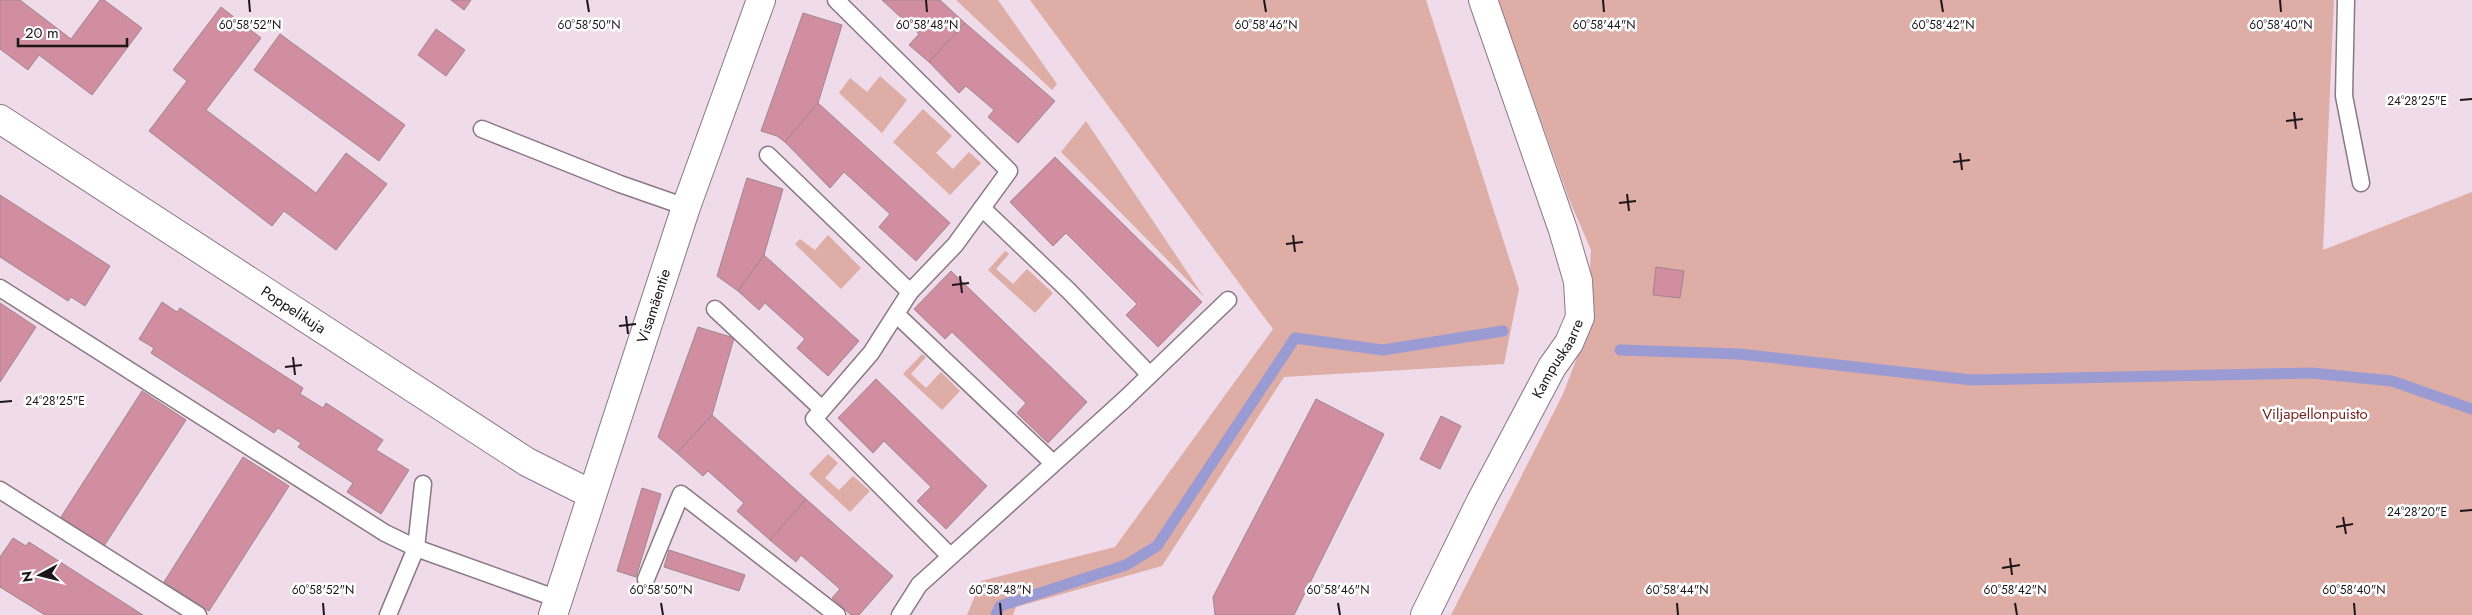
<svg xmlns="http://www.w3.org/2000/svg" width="2472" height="615" font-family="Jost,sans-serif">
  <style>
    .green { fill: #deada6 }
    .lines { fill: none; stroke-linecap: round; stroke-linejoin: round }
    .stream { stroke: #9b9bd4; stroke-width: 11 }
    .building { fill: #d08ea0; stroke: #9f878d }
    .lane-casing { stroke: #8a7885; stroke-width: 19 }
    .street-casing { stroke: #8a7885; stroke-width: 30 }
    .secondary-casing { stroke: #8a7885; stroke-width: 30 }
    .lane { stroke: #fff; stroke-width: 16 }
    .street { stroke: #fff; stroke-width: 28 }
    .secondary { stroke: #fff; stroke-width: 28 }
    .ticks { fill: none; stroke: #1c151a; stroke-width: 2 }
    .labels { text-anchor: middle; stroke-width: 5; stroke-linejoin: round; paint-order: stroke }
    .street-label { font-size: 15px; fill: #1c151a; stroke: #fff }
    .park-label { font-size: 15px; fill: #73231d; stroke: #fff }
    .ticks-label { font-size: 12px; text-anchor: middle; fill: #1c151a; stroke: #fff; stroke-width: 5; stroke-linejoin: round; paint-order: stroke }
  </style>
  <rect width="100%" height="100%" fill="#efdbea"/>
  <g class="green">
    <path d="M956,0H998L1057,84L1052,90Z"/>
    <path d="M1030,0H1426L1519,289L1504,364L1284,377L1162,566L1016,607L1013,615H967L981,581L1115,547L1273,329Z"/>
    <path d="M1498,0H2334L2323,250L2472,192V615H1451L1563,394L1586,334L1591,250L1569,199Z"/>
    <path d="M880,76L907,100L882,133L839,93L850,78L867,92Z"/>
    <path d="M923,109L952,136L936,153L953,169L969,152L981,163L950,195L893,142Z"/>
    <path d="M1086,121L1204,297L1061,152Z"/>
    <path d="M828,235L861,268L841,289L795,244L800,239L815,250Z"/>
    <path d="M1005,251L1009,254L996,269L1013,284L1027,269L1053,293L1035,313L988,270Z"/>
    <path d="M922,354L926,357L911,374L926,388L941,372L960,391L942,410L903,374Z"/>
    <path d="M828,454L838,463L825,478L839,490L853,476L870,491L850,512L809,474Z"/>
  </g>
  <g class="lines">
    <g class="stream">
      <path d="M1620,350L1739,354L1972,380L2312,373L2392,381L2472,409"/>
      <path d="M996,615L1000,606L1126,565L1157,546L1295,338L1383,350L1503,331"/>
    </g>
  </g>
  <g class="building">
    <path d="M0,0H20L71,39L100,0H104L142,28L92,95L39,55L28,70L0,49Z"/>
    <path d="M451,0H471L464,10Z"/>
    <path d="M882,0H940L965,23L929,62L909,45L919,34Z"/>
    <path d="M221,7L261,38L206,110L316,193L346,153L387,184L336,250L284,211L272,226L149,131L187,81L173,70Z"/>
    <path d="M803,13L842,25L818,103L785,142L777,136L761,131Z"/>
    <path d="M965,23L1055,101L1018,143L988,117L994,110L966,86L959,93L929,62Z"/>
    <path d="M436,29L465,50L446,76L418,55Z"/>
    <path d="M280,34L405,125L379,161L254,70Z"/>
    <path d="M818,103L950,223L916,261L879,227L890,214L844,172L830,188L785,142Z"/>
    <path d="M1055,157L1202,302L1158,347L1126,315L1137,304L1066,233L1053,246L1010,202Z"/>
    <path d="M747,178L783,189L764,255L738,291L717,276Z"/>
    <path d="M0,195L110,266L85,306L71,297L68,301L0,257Z"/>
    <path d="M764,255L859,341L828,376L797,348L805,339L765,303L759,310L738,291Z"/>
    <path d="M1656,267L1684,271L1680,298L1653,295Z"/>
    <path d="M951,271L1087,402L1048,443L1017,413L1026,403L952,332L945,339L914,309Z"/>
    <path d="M162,302L177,312L180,308L303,388L300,394L323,408L326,403L383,440L376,450L409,470L381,514L347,492L353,483L298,447L301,443L278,428L274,433L151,353L154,348L139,339Z"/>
    <path d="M0,303L36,327L0,382Z"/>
    <path d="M698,327L734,338L712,415L677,453L658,437Z"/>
    <path d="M876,379L987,486L946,529L917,501L931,487L884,441L873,453L838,418Z"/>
    <path d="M142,391L186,420L104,546L61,517Z"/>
    <path d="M1316,399L1384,434L1294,615H1215L1213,597Z"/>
    <path d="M712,415L806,499L770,540L737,511L744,503L708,471L703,476L677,453Z"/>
    <path d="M1441,416L1461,426L1440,469L1420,459Z"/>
    <path d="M243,457L289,486L209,611L164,582Z"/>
    <path d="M642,488L661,494L636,577L617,571Z"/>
    <path d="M806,499L893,576L859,615H851L832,598L840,589L801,555L796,562L770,540Z"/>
    <path d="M13,538L26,546L29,542L143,615H45L0,587V557Z"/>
    <path d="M669,550L745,575L739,591L664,567Z"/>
  </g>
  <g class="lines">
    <defs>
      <g id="lane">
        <path d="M836,0L1009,171L955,245L910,292L871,353L814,419L950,556"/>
        <path d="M2346,0L2344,96L2361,183"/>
        <path d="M482,129L620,184L686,207"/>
        <path d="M768,155L910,292"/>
        <path d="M982,208L1069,291L1150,375"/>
        <path d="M0,288L385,533L416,548L423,484"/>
        <path d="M715,309L821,408"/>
        <path d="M897,315L1053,463"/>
        <path d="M0,490L198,615"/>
        <path d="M646,579L681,494L837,615"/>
        <path d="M388,615L416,548L558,599"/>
        <path d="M900,615L919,585L1124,400L1228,300"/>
      </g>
      <g id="street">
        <path id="s1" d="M0,119L527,462L591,494"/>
        <path id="s2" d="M1425,615L1481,501L1552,367L1569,343L1580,317L1578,281L1563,230L1483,0"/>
      </g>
      <g id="secondary">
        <path id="s3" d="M553,615L686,207L761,0"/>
      </g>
    </defs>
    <use href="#lane" class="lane-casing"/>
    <use href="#street" class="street-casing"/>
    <use href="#secondary" class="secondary-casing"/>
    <use href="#lane" class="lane"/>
    <use href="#street" class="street"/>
    <use href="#secondary" class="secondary"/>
  </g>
  <path class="ticks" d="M249,0L250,12M587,0L589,12M926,0L927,12M1264,0L1266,12M1603,0L1604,12M1941,0L1943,12M2280,0L2281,12M2460,100L2472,99M2294,112L2296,129M2286,121L2303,119M1960,153L1962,170M1953,162L1970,160M1627,194L1629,211M1619,203L1636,201M1293,235L1295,252M1286,244L1303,242M960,276L962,293M952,285L969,283M626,316L628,334M619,326L636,324M293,357L295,375M285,367L302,365M0,402L12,401M2460,511L2472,510M2343,517L2346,534M2336,527L2353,524M2010,558L2012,575M2002,568L2020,565M323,603L324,615M661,603L663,615M1000,603L1001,615M1338,603L1340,615M1677,603L1678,615M2015,603L2017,615M2354,603L2355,615"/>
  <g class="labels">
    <g class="street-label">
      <text dy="5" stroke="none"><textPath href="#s3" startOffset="325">Visamäentie</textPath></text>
      <text dy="5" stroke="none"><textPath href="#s1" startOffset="350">Poppelikuja</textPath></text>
      <text dy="5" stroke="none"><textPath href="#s2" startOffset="289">Kampuskaarre</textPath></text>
    </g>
    <g class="park-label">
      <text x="2315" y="419">Viljapellonpuisto</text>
    </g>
  </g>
  <g class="ticks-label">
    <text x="250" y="29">60°58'52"N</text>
    <text x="589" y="29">60°58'50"N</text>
    <text x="927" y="29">60°58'48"N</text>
    <text x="1266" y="29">60°58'46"N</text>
    <text x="1604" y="29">60°58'44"N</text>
    <text x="1943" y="29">60°58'42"N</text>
    <text x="2281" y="29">60°58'40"N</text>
    <text x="2417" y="105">24°28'25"E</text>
    <text x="55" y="405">24°28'25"E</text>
    <text x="2417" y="516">24°28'20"E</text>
    <text x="323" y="594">60°58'52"N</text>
    <text x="661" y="594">60°58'50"N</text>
    <text x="1000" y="594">60°58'48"N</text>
    <text x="1338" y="594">60°58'46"N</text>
    <text x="1677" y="594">60°58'44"N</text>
    <text x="2015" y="594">60°58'42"N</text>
    <text x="2354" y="594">60°58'40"N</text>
  </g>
  <g transform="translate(40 575) rotate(263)" stroke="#ffffff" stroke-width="4" paint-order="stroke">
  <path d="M0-4L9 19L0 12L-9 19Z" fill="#1c151a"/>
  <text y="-8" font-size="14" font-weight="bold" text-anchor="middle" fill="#1c151a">N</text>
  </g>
  <path d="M18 38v8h109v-8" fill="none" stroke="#1c151a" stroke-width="2.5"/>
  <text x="25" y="38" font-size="15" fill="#1c151a" stroke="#ffffff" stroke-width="4" paint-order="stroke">20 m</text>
</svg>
